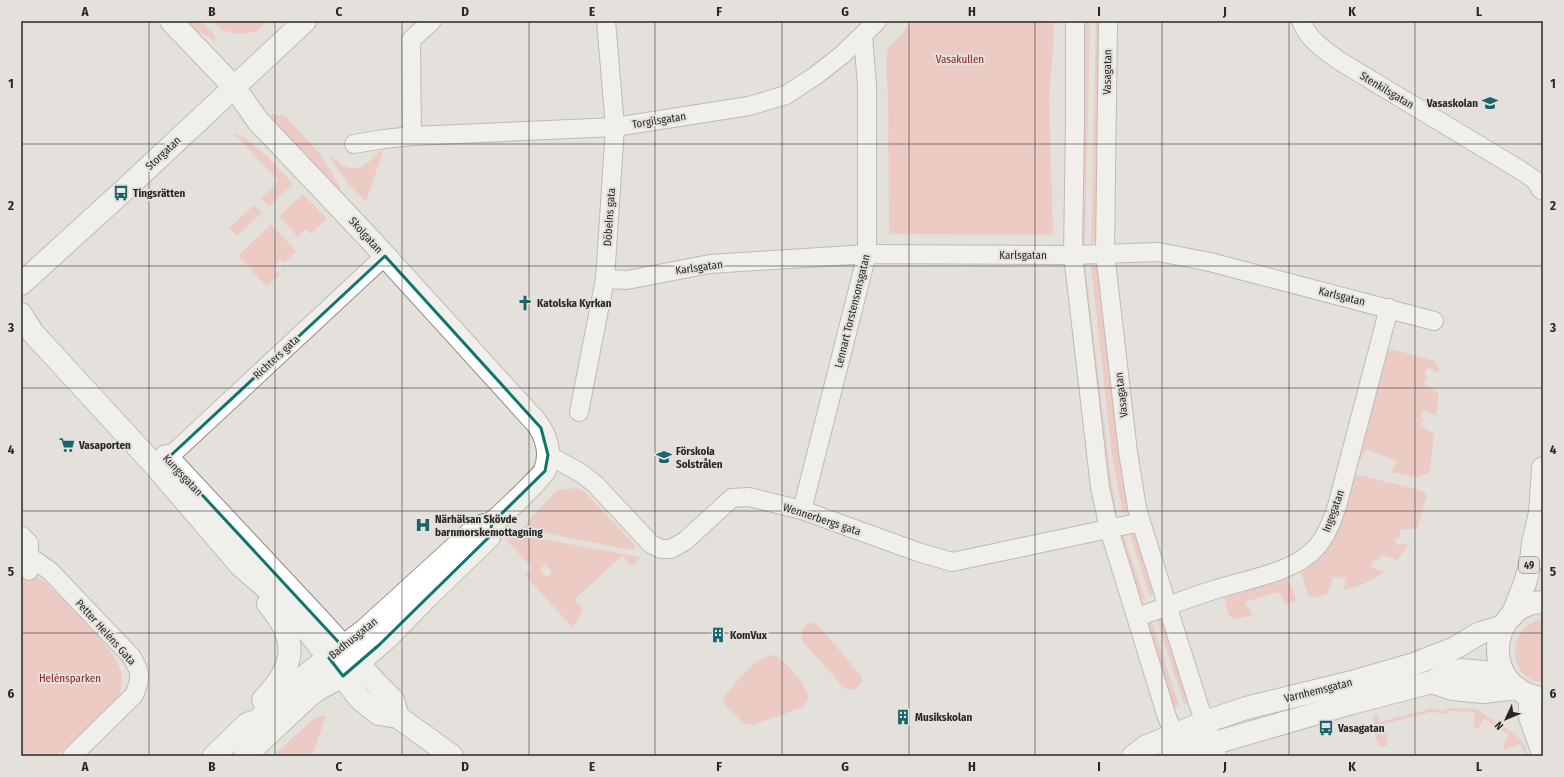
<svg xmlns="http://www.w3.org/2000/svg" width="1564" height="777" font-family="'Fira Sans Condensed',sans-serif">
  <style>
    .green { fill: #f8afa8; fill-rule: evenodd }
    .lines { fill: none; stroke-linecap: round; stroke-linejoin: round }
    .street-casing { stroke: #8f8b87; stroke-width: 20 }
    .secondary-casing { stroke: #8f8b87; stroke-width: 24 }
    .primary-casing { stroke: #8f8b87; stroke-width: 24 }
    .street { stroke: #fff; stroke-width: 18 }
    .secondary { stroke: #fff; stroke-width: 22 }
    .primary { stroke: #fff; stroke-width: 22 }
    .marked { fill: none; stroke: #0f766e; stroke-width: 3; stroke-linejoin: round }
    .grid { fill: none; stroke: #282725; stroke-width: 1; stroke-opacity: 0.55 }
    .labels { text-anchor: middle; stroke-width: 4; stroke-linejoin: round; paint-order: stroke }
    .shield { fill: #e4e1dc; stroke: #605f5c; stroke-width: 1 }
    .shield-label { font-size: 10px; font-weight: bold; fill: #282725 }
    .park-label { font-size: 11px; fill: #852122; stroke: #e4e1dc }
    .street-label { font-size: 11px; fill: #282725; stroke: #e4e1dc }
    .poi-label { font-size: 11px; font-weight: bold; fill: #282725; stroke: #e4e1dc; text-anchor: start }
    .neatline { fill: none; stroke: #282725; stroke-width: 1.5 }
    .grid-label { font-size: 13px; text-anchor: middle; font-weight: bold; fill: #282725 }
  </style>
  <rect width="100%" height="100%" fill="#e4e1dc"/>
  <g class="green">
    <path d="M185,21H201L215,36V41L199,32Z"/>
    <path d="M213,21H268L256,32L239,34L222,30Z"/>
    <path d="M913,21H1054L1053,52L1049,97L1053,235L889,234L888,99L886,62L888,49Z"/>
    <path d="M1082,21H1090L1085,244H1078Z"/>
    <path d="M1096,21H1104L1097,242L1091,243Z"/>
    <path d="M272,114L285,116L320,154L341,188L339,190L279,128L271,115Z"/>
    <path d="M233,133C252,137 279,169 293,184L269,206L261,198L279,181Z"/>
    <path d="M384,148L366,202L349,184L329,156C334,157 337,162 342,165C364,175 369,159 384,148Z"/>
    <path d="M303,194L327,219L311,234L306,229L298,237L279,217Z"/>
    <path d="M254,205L262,213L237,236L229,228Z"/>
    <path d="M271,224L296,251L284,263L281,260L273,267L279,274L286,267L287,268L267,287L238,256Z"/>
    <path d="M1085,264L1111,480L1117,514L1116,516L1110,514L1078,266Z"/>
    <path d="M1091,264L1096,265L1099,268L1128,510L1127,512L1123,514L1112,455Z"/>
    <path d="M1391,349L1435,361L1439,369L1437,373L1428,367L1424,374L1428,377L1424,383L1439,393L1436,415L1424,410L1421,416L1424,419L1420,425L1434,434L1430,471L1428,473L1418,478L1391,472L1397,462L1367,449C1363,453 1362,459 1358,462L1357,460L1387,352Z"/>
    <path d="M1354,474L1417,489L1425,493L1427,496L1417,529L1400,530V537L1395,538L1396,545L1409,544L1397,560L1381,555L1378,561L1374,560L1371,567L1383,572L1381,574L1363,584L1344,590L1346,578L1340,577L1339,579L1333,577L1327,594C1321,596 1313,600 1308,595L1301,573L1322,556L1336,533Z"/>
    <path d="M577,488L584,491L635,545L636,548L632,550L524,529L522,528L557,490Z"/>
    <path d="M1134,530L1138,533L1155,590L1150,597L1129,531Z"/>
    <path d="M1123,533L1145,599H1140L1118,535Z"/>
    <path d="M513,534L636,556L640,558L632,566L622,556L574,600L583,609L573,628L525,575L532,568L506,540ZM545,564L552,572L547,577L540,569Z"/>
    <path d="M21,574L34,576L44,581C62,600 116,648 121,671C123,677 122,688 119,695C115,707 68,745 56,756H21Z"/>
    <path d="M1287,579L1293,591L1296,600L1292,603L1286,605L1279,592L1245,602L1253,615L1237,619L1229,616L1224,598Z"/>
    <path d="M1156,617L1163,620L1191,702L1184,704Z"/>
    <path d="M1151,619L1179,706L1172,708L1147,625Z"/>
    <path d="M1543,619V683C1506,679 1506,626 1543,619Z"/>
    <path d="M811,622L818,625L862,677V682L854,690H848L843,687L803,642C799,632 802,627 811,622Z"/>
    <path d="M775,655C785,661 808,685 808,697C808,702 805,705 801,708L752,725L745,724L726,706L723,700L725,695C739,681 754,656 775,655Z"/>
    <path d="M1435,708L1442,711L1450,708L1476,709L1511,731L1524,744L1528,756H1525L1521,744L1504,750V744L1509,735L1484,719L1477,730C1472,726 1475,718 1475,712L1448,711V714L1431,712L1384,724L1388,745L1380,747C1375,737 1371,726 1375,715L1377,714L1379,722Z"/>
    <path d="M320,716H326L312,756H273L313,719Z"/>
  </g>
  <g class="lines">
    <defs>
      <g id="street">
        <path d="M1075,21V120L1073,255L1100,487L1109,529L1166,714L1178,747"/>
        <path d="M1108,21L1105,253L1128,452L1137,508L1141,522L1198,703L1217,756"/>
        <path d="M1301,21C1308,39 1323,49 1338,60L1525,173L1536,181L1541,190"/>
        <path d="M412,136L411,40L432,21"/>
        <path d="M354,144L384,139L412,136L615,127L749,106L786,95L815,76L842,55L877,21"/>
        <path d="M605,279L627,280L710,264L867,254L1073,255L1158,252L1210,262L1434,321"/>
        <path d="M579,412L605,279L615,127L606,21"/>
        <path d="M548,455L581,473L595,484L651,544L661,549H671L685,541L732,498L749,497L802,510L918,552L952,562L1141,522"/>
        <path d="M168,458L385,256"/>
        <path d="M802,510L867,254V86L863,35"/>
        <path d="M21,535L29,543V571"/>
        <path d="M21,560L36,561L50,571L131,656C141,672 142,677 134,695L72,756"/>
        <path d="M1137,617C1164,608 1190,597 1217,589C1245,580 1287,573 1308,555C1324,543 1331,524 1337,506L1389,308"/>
      </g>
      <g id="secondary">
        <path d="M171,21L234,87L258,121L366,235L535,421C546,434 552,453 545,470C543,476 500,517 493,522C489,525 483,525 478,527L365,630L306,675L258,720L247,724L214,756"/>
        <path d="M21,284L121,193L305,21"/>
        <path d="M21,314L33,333L157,468L241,566L271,592L311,635L360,699L379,714L398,717L452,756"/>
        <path d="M166,456L323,624L376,683L393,700L398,717"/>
        <path d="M1432,682L1453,689L1483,692L1517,688"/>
        <path d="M1530,695V717L1543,753"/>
        <path d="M263,700C295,666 300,641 268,604"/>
        <path d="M245,756L309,696L318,689L343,676L387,638L426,598L489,537L490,533"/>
        <path d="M1133,756L1145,747L1205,722L1246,708L1352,682L1414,664L1455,648L1480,633L1504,626"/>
        <path d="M1170,756L1352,703L1432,682L1449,672L1461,670L1484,672L1505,676"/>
      </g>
      <g id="primary">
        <path d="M1543,602C1486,603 1480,692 1543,698"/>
        <path d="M1512,616L1525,583L1531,561L1533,543L1540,513L1543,468"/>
      </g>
    </defs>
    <use href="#street" class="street-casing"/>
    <use href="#secondary" class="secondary-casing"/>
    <use href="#primary" class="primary-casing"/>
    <use href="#street" class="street"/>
    <use href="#secondary" class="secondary"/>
    <use href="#primary" class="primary"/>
  </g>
  <path d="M0 0H1564V777H0ZM385,256L541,428L548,455L545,471L492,523L489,537L379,645L343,676L329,658L343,647L168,458Z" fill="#e4e1dc" fill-opacity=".55" fill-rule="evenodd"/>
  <path class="marked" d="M385,256L541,428L548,455L545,471L492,523L489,537L379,645L343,676L329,658L343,647L168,458Z"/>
  <path class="grid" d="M149,21V756M275,21V756M402,21V756M529,21V756M655,21V756M782,21V756M909,21V756M1035,21V756M1162,21V756M1289,21V756M1415,21V756M21,144H1543M21,266H1543M21,388H1543M21,511H1543M21,633H1543"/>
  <defs>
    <symbol id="school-bare" viewBox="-9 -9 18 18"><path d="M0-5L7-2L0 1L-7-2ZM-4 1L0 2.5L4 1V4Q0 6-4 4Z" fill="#18666c" stroke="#e4e1dc" stroke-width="2.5" paint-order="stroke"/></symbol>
    <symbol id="bus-bare" viewBox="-9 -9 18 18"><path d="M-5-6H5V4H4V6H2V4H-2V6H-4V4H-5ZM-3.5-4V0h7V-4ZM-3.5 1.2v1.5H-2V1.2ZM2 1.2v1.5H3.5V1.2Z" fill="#18666c" stroke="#e4e1dc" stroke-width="2.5" paint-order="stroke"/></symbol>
    <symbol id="church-bare" viewBox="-9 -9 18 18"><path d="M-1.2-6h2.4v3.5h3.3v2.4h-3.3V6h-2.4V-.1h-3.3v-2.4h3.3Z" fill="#18666c" stroke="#e4e1dc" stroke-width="2.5" paint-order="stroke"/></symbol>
    <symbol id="supermarket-bare" viewBox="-9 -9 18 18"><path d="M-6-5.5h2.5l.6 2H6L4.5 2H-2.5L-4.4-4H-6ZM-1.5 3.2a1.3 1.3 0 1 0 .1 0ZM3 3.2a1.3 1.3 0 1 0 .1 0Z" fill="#18666c" stroke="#e4e1dc" stroke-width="2.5" paint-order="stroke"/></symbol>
    <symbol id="hospital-bare" viewBox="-9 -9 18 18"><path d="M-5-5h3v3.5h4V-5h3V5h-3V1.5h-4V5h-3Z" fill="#18666c" stroke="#e4e1dc" stroke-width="2.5" paint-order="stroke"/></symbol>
    <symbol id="building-bare" viewBox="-9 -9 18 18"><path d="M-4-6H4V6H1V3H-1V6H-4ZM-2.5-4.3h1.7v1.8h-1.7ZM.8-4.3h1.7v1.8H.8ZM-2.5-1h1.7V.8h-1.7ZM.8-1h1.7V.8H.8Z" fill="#18666c" stroke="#e4e1dc" stroke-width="2.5" paint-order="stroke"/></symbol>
  </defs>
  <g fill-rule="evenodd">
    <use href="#school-bare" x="1479" y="92" width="22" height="22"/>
    <use href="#bus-bare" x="110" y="182" width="22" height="22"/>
    <use href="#church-bare" x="514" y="292" width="22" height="22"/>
    <use href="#supermarket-bare" x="56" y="434" width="22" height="22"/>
    <use href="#school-bare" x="653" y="446" width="22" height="22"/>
    <use href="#hospital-bare" x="412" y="514" width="22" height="22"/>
    <use href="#building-bare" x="707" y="624" width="22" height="22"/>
    <use href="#building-bare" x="892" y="706" width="22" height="22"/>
    <use href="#bus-bare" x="1315" y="717" width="22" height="22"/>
  </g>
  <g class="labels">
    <rect class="shield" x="1519" y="557" width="20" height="16" rx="3"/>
    <g class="shield-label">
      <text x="1529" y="569">49</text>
    </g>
    <g class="park-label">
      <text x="960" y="63">Vasakullen</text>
      <text x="70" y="682">Helénsparken</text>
    </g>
    <g class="street-label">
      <text transform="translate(1107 72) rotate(-89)" y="4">Vasagatan</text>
      <text transform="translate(1387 90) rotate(31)" y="4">Stenkilsgatan</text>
      <text transform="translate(659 120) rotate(-9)" y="4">Torgilsgatan</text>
      <text transform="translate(163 153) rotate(-43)" y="4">Storgatan</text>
      <text transform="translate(609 217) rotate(-86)" y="4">Döbelns gata</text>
      <text transform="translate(366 235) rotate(48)" y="4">Skolgatan</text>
      <text x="1023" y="259">Karlsgatan</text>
      <text transform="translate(699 267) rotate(-8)" y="4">Karlsgatan</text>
      <text transform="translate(1342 296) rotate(14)" y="4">Karlsgatan</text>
      <text transform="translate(852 311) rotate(-76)" y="4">Lennart Torstensonsgatan</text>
      <text transform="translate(276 357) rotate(-43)" y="4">Richters gata</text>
      <text transform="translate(1121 395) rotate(-97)" y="4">Vasagatan</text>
      <text transform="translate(183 475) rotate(47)" y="4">Kungsgatan</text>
      <text transform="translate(1333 511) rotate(-70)" y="4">Ingegatan</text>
      <text transform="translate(822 519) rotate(18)" y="4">Wennerbergs gata</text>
      <text transform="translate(106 632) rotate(48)" y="4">Petter Heléns Gata</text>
      <text transform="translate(353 638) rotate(-39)" y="4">Badhusgatan</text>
      <text transform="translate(1318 690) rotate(-14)" y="4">Varnhemsgatan</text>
    </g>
    <g class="poi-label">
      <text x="1478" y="107" text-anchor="end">Vasaskolan</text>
      <text x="133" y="197">Tingsrätten</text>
      <text x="537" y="307">Katolska Kyrkan</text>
      <text x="79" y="449">Vasaporten</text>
      <text x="676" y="455">Förskola<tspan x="676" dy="13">Solstrålen</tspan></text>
      <text x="435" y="523">Närhälsan Skövde<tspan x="435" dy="13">barnmorskemottagning</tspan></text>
      <text x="730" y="639">KomVux</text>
      <text x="915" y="721">Musikskolan</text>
      <text x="1338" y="732">Vasagatan</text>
    </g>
  </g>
  <rect width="1564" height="777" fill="none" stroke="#e4e1dc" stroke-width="44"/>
  <g transform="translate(1506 719) rotate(226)" stroke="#e4e1dc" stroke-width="3" paint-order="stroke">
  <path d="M0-3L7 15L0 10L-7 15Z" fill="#282725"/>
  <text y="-6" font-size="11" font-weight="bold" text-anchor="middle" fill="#282725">N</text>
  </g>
  <rect x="22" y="22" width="1520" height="733" class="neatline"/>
  <g class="grid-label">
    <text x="85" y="16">A</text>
    <text x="212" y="16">B</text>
    <text x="339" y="16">C</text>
    <text x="465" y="16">D</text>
    <text x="592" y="16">E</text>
    <text x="719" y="16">F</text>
    <text x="845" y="16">G</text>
    <text x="972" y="16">H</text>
    <text x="1099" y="16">I</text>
    <text x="1225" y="16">J</text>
    <text x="1352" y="16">K</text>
    <text x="1479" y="16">L</text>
    <text x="11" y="88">1</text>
    <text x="1553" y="88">1</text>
    <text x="11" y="210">2</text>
    <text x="1553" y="210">2</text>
    <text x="11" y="332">3</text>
    <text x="1553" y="332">3</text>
    <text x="11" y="454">4</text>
    <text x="1553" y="454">4</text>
    <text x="11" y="576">5</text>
    <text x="1553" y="576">5</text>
    <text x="11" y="698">6</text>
    <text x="1553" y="698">6</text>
    <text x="85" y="771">A</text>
    <text x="212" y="771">B</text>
    <text x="339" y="771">C</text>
    <text x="465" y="771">D</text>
    <text x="592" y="771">E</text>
    <text x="719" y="771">F</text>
    <text x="845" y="771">G</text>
    <text x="972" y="771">H</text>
    <text x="1099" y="771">I</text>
    <text x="1225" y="771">J</text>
    <text x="1352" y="771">K</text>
    <text x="1479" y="771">L</text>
  </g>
</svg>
